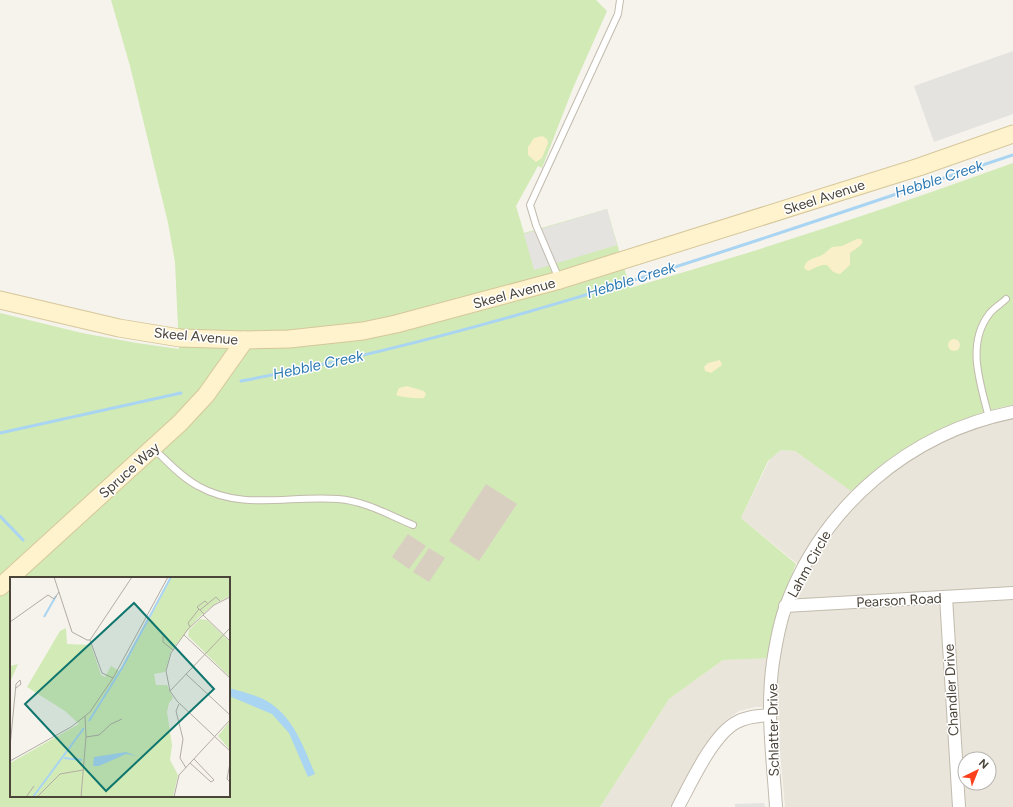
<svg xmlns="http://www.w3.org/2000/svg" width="1013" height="807" font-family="Figtree,sans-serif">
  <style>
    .residential { fill: #eae5da; fill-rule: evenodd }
    .green { fill: #d2eab5; fill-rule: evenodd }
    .sand { fill: #f9efc9 }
    .parking { fill: #e5e3e0 }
    .water { fill: #a9d4f2 }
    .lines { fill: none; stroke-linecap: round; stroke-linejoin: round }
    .stream { stroke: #a9d4f2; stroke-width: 3 }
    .building { fill: #d8cfc1 }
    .lane-casing { stroke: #c2bbae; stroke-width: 8 }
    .street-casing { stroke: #c2bbae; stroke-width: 14 }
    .secondary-casing { stroke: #d6c79b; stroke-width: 19 }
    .lane { stroke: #fff; stroke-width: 6 }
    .street { stroke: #fff; stroke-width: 12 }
    .secondary { stroke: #fff3cd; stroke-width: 17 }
    .labels { text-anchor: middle; stroke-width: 3; stroke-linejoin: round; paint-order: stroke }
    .street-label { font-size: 14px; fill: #4b4439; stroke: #fff }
    .water-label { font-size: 15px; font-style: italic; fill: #2e7ab2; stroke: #fff }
    .inset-river { fill: none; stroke: #a9d4f2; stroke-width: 2 }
    .inset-road { fill: none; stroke: #b2ada4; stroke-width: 1 }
    .view { fill: #0f766e; fill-opacity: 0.15; stroke: #0f766e; stroke-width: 2 }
    .inset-edge { fill: none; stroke: #4b4439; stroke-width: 2 }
  </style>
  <rect width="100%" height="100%" fill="#f6f3ec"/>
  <path class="residential" d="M1013,417V807H785L776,707H755L739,711L726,720L709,739L670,807H600L669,699L723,660L779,657L786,627L806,571L741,518L769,461L773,456L781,450L795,451L857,495L924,449L976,426ZM965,759H989V783H965Z"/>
  <path class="green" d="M111,0H596L607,11L573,88L542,168L538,166L516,206L524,233L607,209L630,288C759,251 887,209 1013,163V405C949,418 898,447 851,491L795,451L781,450L768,461L741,518L796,564L780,605L767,658L723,660L669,699L600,807H0V313L82,333L137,343L179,349L175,262L168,223L130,66ZM11,578H229V796H11Z"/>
  <g class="sand">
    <path d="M542,136L547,139L548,143L542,158L536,162L528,155V147L534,138Z"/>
    <path d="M857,239H861L863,242L860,246L850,253V265L840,274C823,272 837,257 808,271L804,268C806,257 818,259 825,253C827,251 829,249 832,247L842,246Z"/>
    <circle cx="954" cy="345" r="6"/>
    <path d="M720,360L722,365L711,373L705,371L704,367L708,363Z"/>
    <path d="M407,386L424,391L426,394L424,398C421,399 399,397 396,395L399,388Z"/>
  </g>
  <g class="parking">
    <path d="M1013,51V114L934,142L914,86Z"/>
    <path d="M607,209L617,245L534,270L524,234Z"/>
    <path d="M764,803L765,807H735V804Z"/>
  </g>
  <path class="water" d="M229,688C240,691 251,694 261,698C292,712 303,746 315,774L308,777L289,733L272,714L229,696Z"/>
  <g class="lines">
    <g class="stream">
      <path d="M241,381C505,332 759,239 1013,155"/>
      <path d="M0,433L181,393"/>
      <path d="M0,516L23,540"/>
    </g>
  </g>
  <g class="building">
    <path d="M486,484L517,504L479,561L449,541Z"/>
    <path d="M408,534L426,546L409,569L392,557Z"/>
    <path d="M429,548L445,558L429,582L413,572Z"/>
  </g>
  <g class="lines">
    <defs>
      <g id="lane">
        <path d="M559,279L536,225L530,205L618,14L620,0"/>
        <path d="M989,418C981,385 965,344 990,313C994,308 1001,304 1006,299"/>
        <path d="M154,449C168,462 181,477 198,486C242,511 290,495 338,499C365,501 389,515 413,525"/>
      </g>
      <g id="street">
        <path d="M946,597L959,807"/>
        <path d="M785,606L1013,593"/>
        <path d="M678,807C691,783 713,734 737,722C748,716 759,716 770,715"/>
        <path d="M776,807C773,759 766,710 773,662C776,644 779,623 786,606C823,506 909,433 1013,412"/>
      </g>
      <g id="secondary">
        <path d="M0,300L119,328L180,338L245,340L289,339L363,331L396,324L560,280L919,167L1013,134"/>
        <path d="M0,587L180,423L206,395L245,340"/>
      </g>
    </defs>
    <use href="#lane" class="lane-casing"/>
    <use href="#street" class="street-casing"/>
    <use href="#secondary" class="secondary-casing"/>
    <use href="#lane" class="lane"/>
    <use href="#street" class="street"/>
    <use href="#secondary" class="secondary"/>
  </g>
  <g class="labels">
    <g class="street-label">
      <text transform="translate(824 197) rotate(-18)" y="5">Skeel Avenue</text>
      <text transform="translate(514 293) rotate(-15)" y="5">Skeel Avenue</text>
      <text transform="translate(196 336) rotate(5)" y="5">Skeel Avenue</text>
      <text transform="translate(129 470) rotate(-42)" y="5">Spruce Way</text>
      <text transform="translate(809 564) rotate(-61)" y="5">Lahm Circle</text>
      <text transform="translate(899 600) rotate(-3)" y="5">Pearson Road</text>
      <text transform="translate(951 690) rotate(-93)" y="5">Chandler Drive</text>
      <text transform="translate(773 730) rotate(-91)" y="5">Schlatter Drive</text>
    </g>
    <g class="water-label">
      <text transform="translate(939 179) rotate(-18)" y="5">Hebble Creek</text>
      <text transform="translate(631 280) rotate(-17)" y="5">Hebble Creek</text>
      <text transform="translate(318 365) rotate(-12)" y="5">Hebble Creek</text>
    </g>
  </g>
  <g transform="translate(10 577)">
    <rect width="220" height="220" fill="#f6f3ec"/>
    <path d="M162,0H220V19L206,26L188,41L161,74L155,95L144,97L146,108H157L163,121L159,126L157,135L162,168L160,183L168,198L163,220H0V186L69,147L55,134L17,110L50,54L56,51L57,67L81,68L91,98L95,100L101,89L111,95ZM190,42L197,43L220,65V100L178,59L179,53ZM8,87L0,105V130V89ZM220,144V173L208,159Z" fill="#d2eab5"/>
    <path d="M116,175L126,179L116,177L89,189H83L84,180Z" fill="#a9d4f2"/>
    <path class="inset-river" d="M34,40L46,19M79,144L112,91L161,0M54,181L72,183M23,220L74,151"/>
    <path class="inset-road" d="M44,0L62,55L77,63H80L122,0M220,20L204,28L178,52L161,76L156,94L160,114L167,124L220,174M190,33L187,30L195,24L198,27M194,37L190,33L206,20L210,24M193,38L220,64M0,45L38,18L44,22L49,15M180,50L178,46L189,32M174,58L220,101M153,59V65L163,73M80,63L92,96L103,101M176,97L220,138M160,114L220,51M169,127L166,134L173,162L170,181L176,191M76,160L89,158L101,147L112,142M0,170L6,107L10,103L11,107L6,111M0,184L61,150L80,135L103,101L158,0M180,186L201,205L204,203L184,182M220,186L217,202L220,205M16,220L24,209M27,220L50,197L73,193M71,220L76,160L75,139M164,220L169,198L220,143"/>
    <path class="view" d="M124,26L204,112L96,214L15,127Z"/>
    <rect width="220" height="220" class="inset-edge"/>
  </g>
  <g transform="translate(977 771) rotate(43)"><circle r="19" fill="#ffffff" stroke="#b7b4b0"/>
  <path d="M0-3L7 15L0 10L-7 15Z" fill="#fc3f1d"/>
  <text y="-6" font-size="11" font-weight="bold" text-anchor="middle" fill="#4b4439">N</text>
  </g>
</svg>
